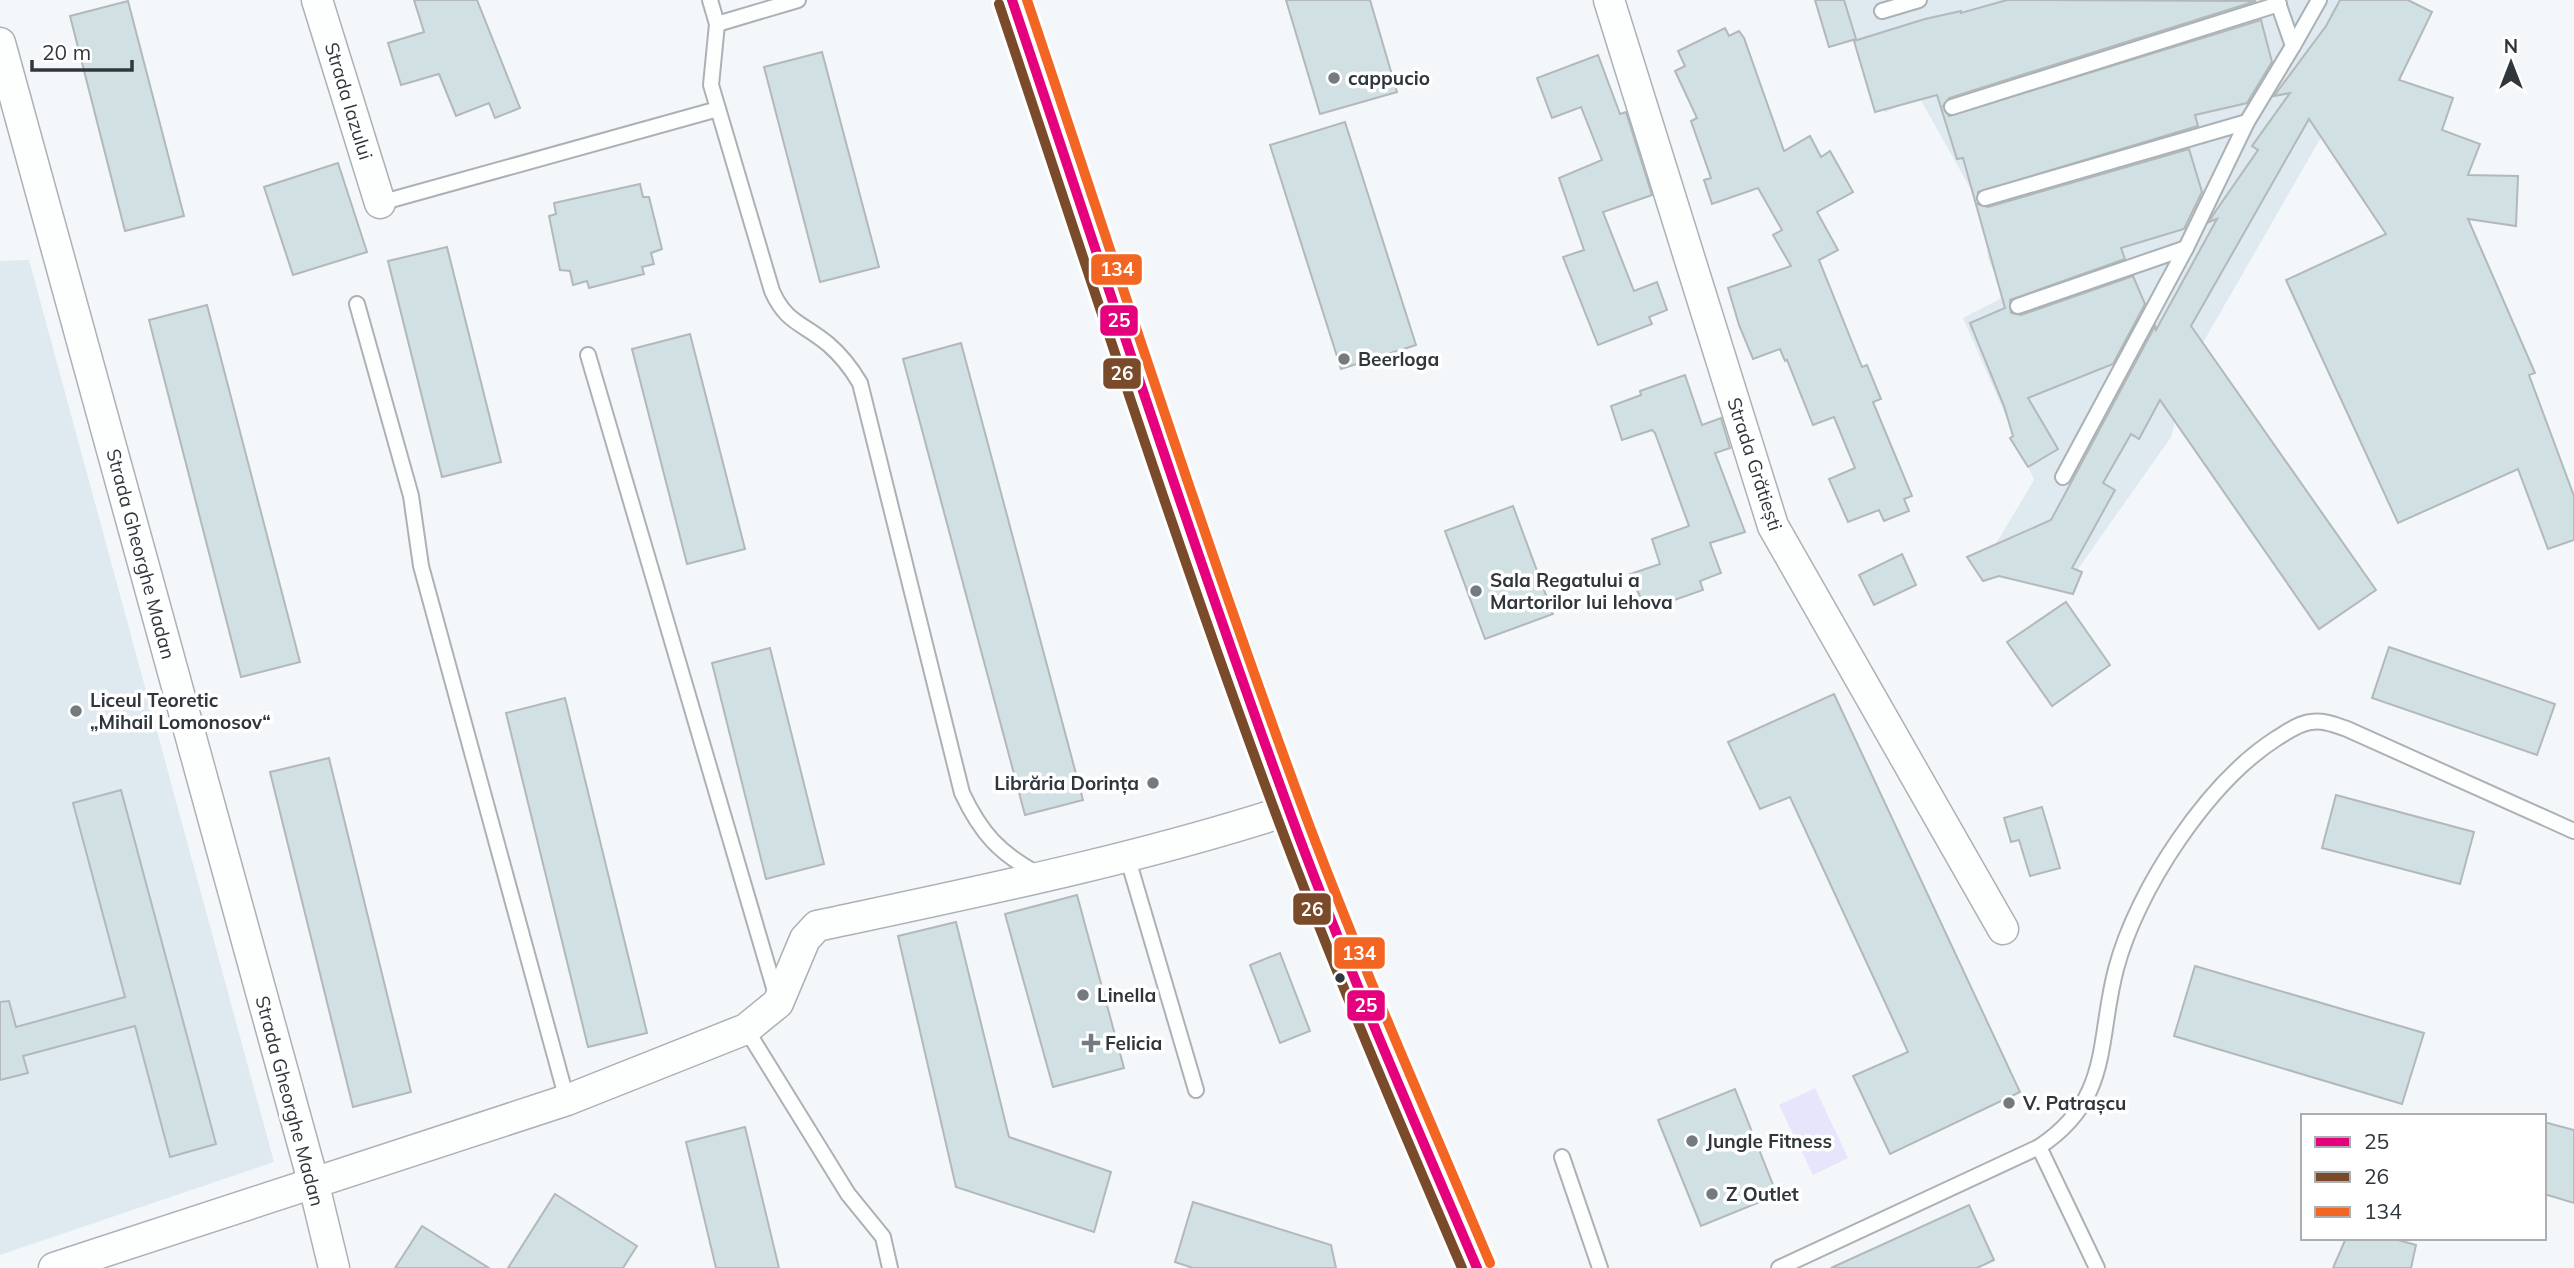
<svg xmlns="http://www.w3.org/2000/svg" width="2574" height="1268" font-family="Mulish,sans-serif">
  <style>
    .built { fill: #dfe9f0 }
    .green { fill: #e7e5fb }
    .building { fill: #d0e0e3; stroke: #b2b8bb; stroke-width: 2 }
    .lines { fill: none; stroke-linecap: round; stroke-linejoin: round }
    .service-casing { stroke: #acb1b5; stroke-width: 18 }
    .minor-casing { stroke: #acb1b5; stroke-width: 33 }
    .tertiary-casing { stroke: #acb1b5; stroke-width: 40 }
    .service { stroke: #fdfefe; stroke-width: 14 }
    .minor { stroke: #fdfefe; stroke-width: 30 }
    .tertiary { stroke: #fdfefe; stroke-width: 37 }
    .bus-1-casing { stroke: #fff; stroke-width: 16 }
    .bus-2-casing { stroke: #fff; stroke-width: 16 }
    .bus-3-casing { stroke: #fff; stroke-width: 16 }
    .bus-1 { stroke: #e5007d; stroke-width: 10 }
    .bus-2 { stroke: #7a4b2a; stroke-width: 10 }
    .bus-3 { stroke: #f26522; stroke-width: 10 }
    .poi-dot { fill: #747a7e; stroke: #fff; stroke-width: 2.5 }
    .bus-dot { fill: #30373c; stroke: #fff; stroke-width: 2.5 }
    .labels { text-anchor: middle; stroke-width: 7; stroke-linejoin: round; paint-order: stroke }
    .poi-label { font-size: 19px; font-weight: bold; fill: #30373c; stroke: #fff; text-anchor: start }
    .street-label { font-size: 19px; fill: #30373c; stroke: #fff }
    .line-badge { stroke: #fff; stroke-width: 2.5 }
    .badge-label { font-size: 19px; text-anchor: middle; font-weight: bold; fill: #fff }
  </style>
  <rect width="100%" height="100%" fill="#f3f7fa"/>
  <g class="built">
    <path d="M1845,0H2400L2189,367L2171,437L2076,572L2006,560L1997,542L2034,480L1963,318L2004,297L1988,258L1984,213L1918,95L1885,113L1854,38Z"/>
    <path d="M29,260L274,1162L0,1255V261Z"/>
  </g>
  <path class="green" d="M1815,1088L1848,1158L1813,1175L1779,1105Z"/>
  <g class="building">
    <path d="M414,0H477L520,108L495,118L489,103L456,116L439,74L401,85L388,43L424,32Z"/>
    <path d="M1286,0H1370L1397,92L1320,114Z"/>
    <path d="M1815,0H1844L1856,39L1829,47Z"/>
    <path d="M2007,0L2256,1L1949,98L1943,106L1949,116L2261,20L2272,62L2247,103L2195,115L2198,126L1978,192V204L1988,207L2189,149L2202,192L2184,229L2121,248L2125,259L2010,300L2011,313L2021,315L2133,276L2145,304L2113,364L2028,398L2058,449L2028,467L2010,438L2013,436L2004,406L1970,323L2005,308L1963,158L1957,159L1937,95L1875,112L1854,41L1925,19L1961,11V13Z"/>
    <path d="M2340,0H2408L2432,12L2399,80L2453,98L2442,130L2480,144L2468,175L2518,176L2516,226L2468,219L2535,373L2529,375L2574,496V540L2548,549L2518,469L2398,523L2286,280L2386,234L2309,119L2191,326L2376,590L2319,629L2160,400L2139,439L2131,434L2103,483L2115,490L2072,568L2082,572L2073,594L1999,576L1983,581L1967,557L2051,520L2155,326L2156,330L2217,219L2209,222L2213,215L2258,150L2252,146L2290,93L2274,96L2326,26Z"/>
    <path d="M128,1L184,216L125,231L70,16Z"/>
    <path d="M1725,28L1729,36L1739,31L1744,38L1784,151L1810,136L1821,157L1830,151L1853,192L1817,212L1838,250L1819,260L1862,367L1867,365L1881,399L1873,402L1912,496L1904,499L1909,511L1884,521L1879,510L1848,522L1829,479L1855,468L1834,417L1813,425L1787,360L1785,361L1780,349L1753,359L1739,325L1728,288L1791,266L1773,235L1782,230L1758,188L1712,204L1704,180L1711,178L1691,121L1697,118L1675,71L1685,66L1678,51Z"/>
    <path d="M822,52L879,267L820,282L764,67Z"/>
    <path d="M1598,55L1620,114L1626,112L1652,195L1603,212L1634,291L1657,282L1667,310L1649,317L1652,324L1598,345L1563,257L1584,250L1559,178L1602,160L1581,107L1552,118L1537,78Z"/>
    <path d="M1345,122L1416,345L1341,369L1270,145Z"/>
    <path d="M338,163L367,252L293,275L264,187Z"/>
    <path d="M640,184L643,197H649L662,249L651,253L654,264L642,267L644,274L589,288L587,281L573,285L570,271L560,270L549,216L556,214L554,203Z"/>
    <path d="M447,247L501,462L442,477L388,261Z"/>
    <path d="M207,305L300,662L241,677L149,320Z"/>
    <path d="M690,334L745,549L687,564L632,349Z"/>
    <path d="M961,343L1083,800L1025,815L903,359Z"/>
    <path d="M1685,375L1702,425L1721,418L1730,448L1715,453L1745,532L1710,543L1721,573L1700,581L1703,590L1646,610L1630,574L1660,564L1652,539L1689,526L1655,433L1652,430L1622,440L1611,406L1641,395L1640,391Z"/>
    <path d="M1513,506L1553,614L1485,639L1445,531Z"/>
    <path d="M1902,554L1916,585L1874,605L1859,575Z"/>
    <path d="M2066,602L2110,665L2052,706L2007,642Z"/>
    <path d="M2389,647L2555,704L2537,755L2372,698Z"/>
    <path d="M770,648L824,864L766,879L712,663Z"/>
    <path d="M1834,694L2020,1092L1890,1154L1853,1076L1908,1052L1790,797L1760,809L1728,742Z"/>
    <path d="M565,698L647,1033L588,1047L506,713Z"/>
    <path d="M329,758L411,1092L353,1107L270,772Z"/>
    <path d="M121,790L216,1144L170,1157L135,1026L23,1056L28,1073L0,1080V1002L9,1001L16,1027L125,997L73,803Z"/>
    <path d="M2336,795L2474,832L2460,884L2322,848Z"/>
    <path d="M2042,807L2060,868L2030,876L2019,840L2011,842L2004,818Z"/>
    <path d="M1077,895L1124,1068L1053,1087L1005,914Z"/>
    <path d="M956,922L1009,1137L1111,1172L1094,1232L956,1187L898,936Z"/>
    <path d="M1280,953L1310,1031L1280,1043L1250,965Z"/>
    <path d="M2195,966L2424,1033L2402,1104L2174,1036Z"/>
    <path d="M1735,1089L1777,1195L1701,1226L1658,1120Z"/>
    <path d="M2544,1122L2574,1130V1203L2544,1194Z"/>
    <path d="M745,1127L779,1268H716L686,1142Z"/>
    <path d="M555,1194L637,1246L623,1268H508Z"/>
    <path d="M1193,1202L1331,1245L1336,1268H1193L1175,1262Z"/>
    <path d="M1969,1205L1994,1260L1977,1268H1831Z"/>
    <path d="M422,1226L489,1268H395Z"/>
    <path d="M2346,1238H2391L2416,1245L2411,1268H2333Z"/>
  </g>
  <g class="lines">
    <defs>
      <g id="service">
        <path d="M710,0L717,24L711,85L772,291C786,323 803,323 828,344C841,355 851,368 860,383L962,793C981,833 999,853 1038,874"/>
        <path d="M1882,11L1919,0"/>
        <path d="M717,24L798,0"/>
        <path d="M2293,46L2319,0"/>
        <path d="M1952,107L2279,4"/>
        <path d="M1985,198L2247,122"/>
        <path d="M380,203L718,109"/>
        <path d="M357,304L411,496L421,566L567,1100"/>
        <path d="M2018,306L2186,248"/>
        <path d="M588,355L777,998"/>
        <path d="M2063,477L2186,248L2247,122L2293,46L2277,0"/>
        <path d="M1127,856L1196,1090"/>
        <path d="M746,1029L848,1194L883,1237L890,1268"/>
        <path d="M2039,1147L2097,1268"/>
        <path d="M1562,1157L1600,1268"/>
        <path d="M1779,1268L2039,1147C2112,1099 2097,1041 2116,969C2137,889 2208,782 2277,738C2287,732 2299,723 2311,722C2324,720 2335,725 2347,729L2574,831"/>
      </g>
      <g id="minor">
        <path d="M317,0L380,203"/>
        <path d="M1609,0L1773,526L2003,929"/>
        <path d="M0,43L313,1181L334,1268"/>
        <path d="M54,1268L567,1100L746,1029L778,1003L805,939L817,926C976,892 1135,860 1289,810"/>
      </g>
      <path id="tertiary" d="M1012,0L1167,461L1289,810L1352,974L1477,1268"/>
    </defs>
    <use href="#service" class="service-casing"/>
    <use href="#minor" class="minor-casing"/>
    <use href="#tertiary" class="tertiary-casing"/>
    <use href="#service" class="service"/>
    <use href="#minor" class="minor"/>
    <use href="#tertiary" class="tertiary"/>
    <defs>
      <path id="bus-1" d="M1012,0C1103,270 1191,542 1289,810C1346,965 1412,1116 1477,1268"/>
      <path id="bus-2" d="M999,4C1090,276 1177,549 1277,817C1334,970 1398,1119 1462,1268"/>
      <path id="bus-3" d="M1027,0C1117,269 1204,540 1302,806C1359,960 1426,1111 1490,1263"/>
    </defs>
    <use href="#bus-1" class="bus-1-casing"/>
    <use href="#bus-2" class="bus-2-casing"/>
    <use href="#bus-3" class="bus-3-casing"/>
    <use href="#bus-1" class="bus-1"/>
    <use href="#bus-2" class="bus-2"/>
    <use href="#bus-3" class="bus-3"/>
  </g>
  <g class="poi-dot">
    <circle cx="1334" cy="78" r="7"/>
    <circle cx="1344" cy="359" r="7"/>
    <circle cx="1476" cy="591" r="7"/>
    <circle cx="76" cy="711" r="7"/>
    <circle cx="1153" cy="783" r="7"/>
    <circle cx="1083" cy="995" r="7"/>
    <path d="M1087.5 1032.5h7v7h7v7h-7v7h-7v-7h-7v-7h7z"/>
    <circle cx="2009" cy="1103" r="7"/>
    <circle cx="1692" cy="1141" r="7"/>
    <circle cx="1712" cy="1194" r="7"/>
  </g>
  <circle class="bus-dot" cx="1340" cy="978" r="6"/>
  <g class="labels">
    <g class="poi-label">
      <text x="1348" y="85">cappucio</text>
      <text x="1358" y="366">Beerloga</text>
      <text x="1490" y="587">Sala Regatului a<tspan x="1490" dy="22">Martorilor lui Iehova</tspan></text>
      <text x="90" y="707">Liceul Teoretic<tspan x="90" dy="22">„Mihail Lomonosov“</tspan></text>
      <text x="1139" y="790" text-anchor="end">Librăria Dorința</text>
      <text x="1097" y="1002">Linella</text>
      <text x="1105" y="1050">Felicia</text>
      <text x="2023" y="1110">V. Patrașcu</text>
      <text x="1706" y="1148">Jungle Fitness</text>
      <text x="1726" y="1201">Z Outlet</text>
    </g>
    <g class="street-label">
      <text transform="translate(349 101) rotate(73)" y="7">Strada Iazului</text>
      <text transform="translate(1755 464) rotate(72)" y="7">Strada Grătiești</text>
      <text transform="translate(141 554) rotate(75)" y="7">Strada Gheorghe Madan</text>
      <text transform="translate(290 1101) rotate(75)" y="7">Strada Gheorghe Madan</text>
    </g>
  </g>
  <g class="line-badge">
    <rect x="1090" y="253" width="53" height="33" rx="7" fill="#f26522"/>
    <rect x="1099" y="304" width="40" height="33" rx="7" fill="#e5007d"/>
    <rect x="1102" y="357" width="40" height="33" rx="7" fill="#7a4b2a"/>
    <rect x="1292" y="892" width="40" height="34" rx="7" fill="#7a4b2a"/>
    <rect x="1333" y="936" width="53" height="34" rx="7" fill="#f26522"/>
    <rect x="1346" y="989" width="40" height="33" rx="7" fill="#e5007d"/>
  </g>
  <g class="badge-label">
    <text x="1117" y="276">134</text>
    <text x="1119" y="327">25</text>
    <text x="1122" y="380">26</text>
    <text x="1312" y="916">26</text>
    <text x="1359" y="960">134</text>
    <text x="1366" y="1012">25</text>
  </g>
  <rect x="2301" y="1114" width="245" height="126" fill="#ffffff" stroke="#acafb1" stroke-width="2"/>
  <rect x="2315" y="1137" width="35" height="10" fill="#e5007d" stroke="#acafb1" stroke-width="2"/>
  <text x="2364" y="1149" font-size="21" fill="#30373c">25</text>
  <rect x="2315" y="1172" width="35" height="10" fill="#7a4b2a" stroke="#acafb1" stroke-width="2"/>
  <text x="2364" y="1184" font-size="21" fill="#30373c">26</text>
  <rect x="2315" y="1207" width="35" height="10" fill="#f26522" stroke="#acafb1" stroke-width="2"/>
  <text x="2364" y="1219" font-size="21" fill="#30373c">134</text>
  <g transform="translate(2511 63)" stroke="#ffffff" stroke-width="5" paint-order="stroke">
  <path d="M0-5L12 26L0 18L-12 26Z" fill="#30373c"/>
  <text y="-10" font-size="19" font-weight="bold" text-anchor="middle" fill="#30373c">N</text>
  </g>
  <path d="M32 60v10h100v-10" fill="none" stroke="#30373c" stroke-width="3.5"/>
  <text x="42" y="60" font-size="21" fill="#30373c" stroke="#ffffff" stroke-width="5" paint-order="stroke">20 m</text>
</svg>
